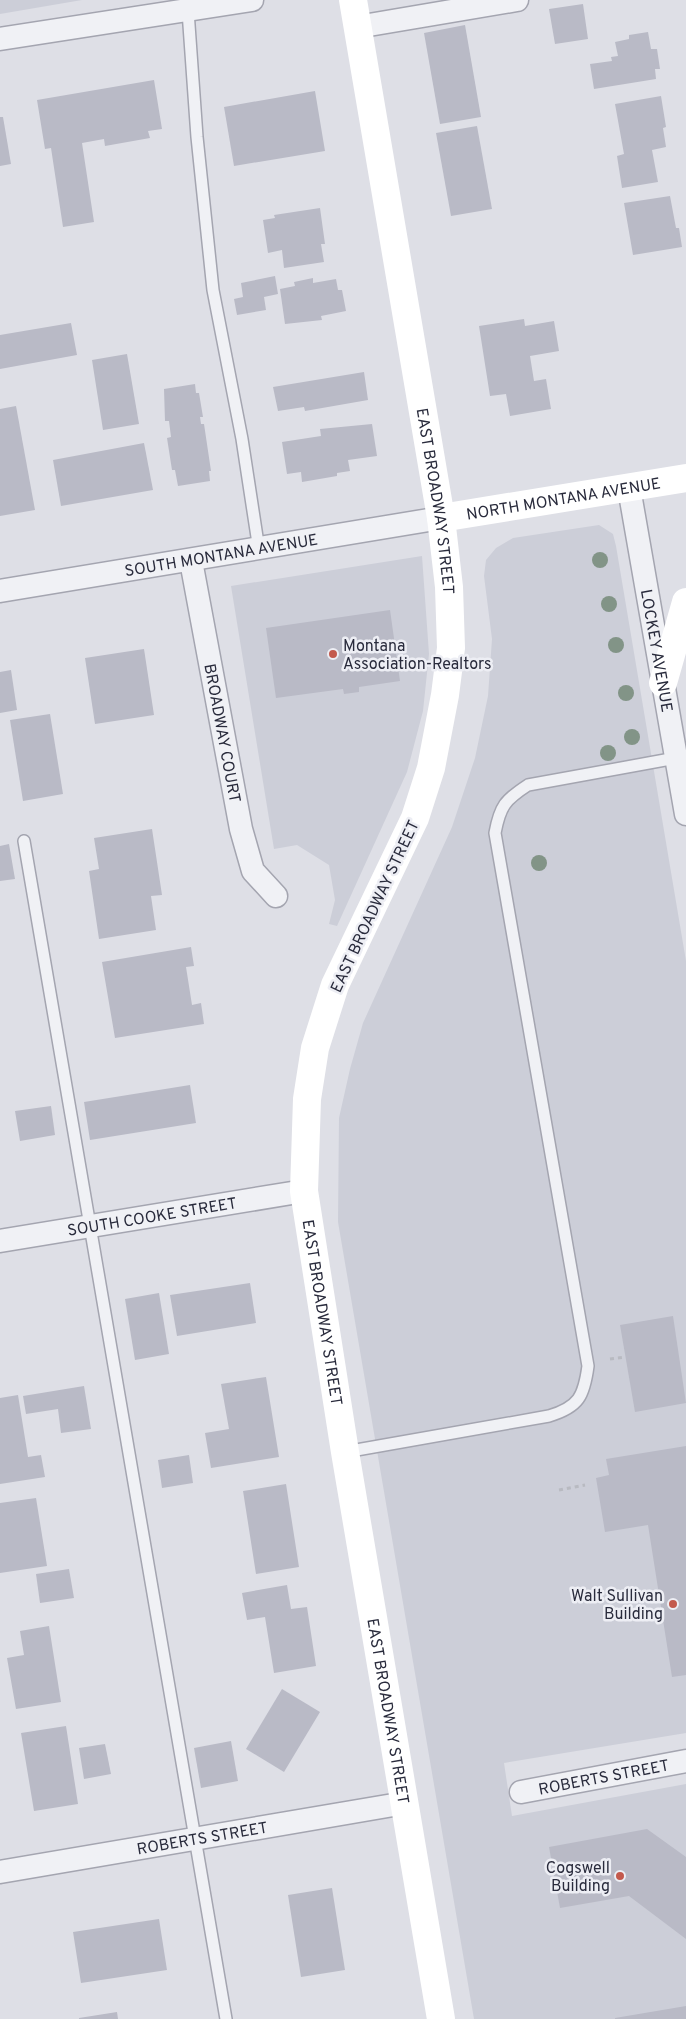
<svg xmlns="http://www.w3.org/2000/svg" width="686" height="2019" font-family="Overpass,sans-serif">
  <style>
    .built { fill: #ccced8 }
    .building { fill: #b9bac6 }
    .lines { fill: none; stroke-linecap: round; stroke-linejoin: round }
    .lane-casing { stroke: #a4a5b0; stroke-width: 14 }
    .street-casing { stroke: #a4a5b0; stroke-width: 25 }
    .path { stroke: #b8bac1; stroke-width: 3; stroke-dasharray: 4 4; stroke-linecap: butt }
    .lane { stroke: #f0f1f5; stroke-width: 11 }
    .street { stroke: #f0f1f5; stroke-width: 22 }
    .secondary { stroke: #fff; stroke-width: 28 }
    .tree { fill: #829487 }
    .poi-dot { fill: #c3594c; stroke: #edeef4; stroke-width: 2 }
    .labels { text-anchor: middle; stroke-width: 5; stroke-linejoin: round; paint-order: stroke }
    .street-label { font-size: 16px; fill: #292b3c; stroke: #edeef4 }
    .poi-label { font-size: 16px; fill: #292b3c; stroke: #edeef4; text-anchor: end }
  </style>
  <rect width="100%" height="100%" fill="#dedfe6"/>
  <g class="built">
    <path d="M0,0H82L0,14Z"/>
    <path d="M599,525L613,534L616,546L686,961V1733L504,1763L512,1816L686,1784V2019H474L338,1222L339,1118L350,1069L363,1023L452,827L475,758L488,696L492,639L484,576L486,560L496,548L513,538Z"/>
    <path d="M422,556L429,654L423,711L407,772L337,926L329,924L335,900L329,865L297,845L274,849L231,586Z"/>
  </g>
  <g class="building">
    <path d="M583,4L588,39L555,44L549,9Z"/>
    <path d="M465,25L481,117L440,124L424,33Z"/>
    <path d="M648,32L651,49H657L660,69H655L656,79L594,89L590,64L612,61L611,57L618,56L615,42L629,39V35Z"/>
    <path d="M154,80L162,129L148,131L150,138L105,146L104,139L82,143L94,222L63,227L51,148L45,149L37,100Z"/>
    <path d="M315,91L325,151L234,166L224,107Z"/>
    <path d="M661,96L666,127L663,128L666,147L652,150L658,182L622,188L617,156L624,154L615,104Z"/>
    <path d="M0,117H3L11,164L0,166Z"/>
    <path d="M477,126L492,209L451,216L436,133Z"/>
    <path d="M670,196L676,228H679L682,247L633,255L624,203Z"/>
    <path d="M320,208L325,244H321L324,262L284,268L282,250L268,253L263,220L275,218L274,215Z"/>
    <path d="M275,276L278,294L264,297L266,310L237,315L234,299L243,297L241,283Z"/>
    <path d="M313,278V283L336,279L338,290H342L346,311L321,316L322,320L285,324L280,289L295,286L294,282Z"/>
    <path d="M524,319L525,326L554,321L559,351L530,356L534,381L546,379L551,409L510,416L506,394L490,396L479,326Z"/>
    <path d="M71,323L77,355L0,369V335Z"/>
    <path d="M127,354L139,424L103,430L92,360Z"/>
    <path d="M364,372L368,400L305,411L304,407L278,411L273,387Z"/>
    <path d="M195,384L196,393H199L203,417H200L201,424H204L211,471H209L210,481L178,486L175,470H172L167,438L171,437L169,421H165L164,389Z"/>
    <path d="M16,406L35,510L0,516V409Z"/>
    <path d="M372,424L377,456L348,460L350,471L337,473V476L302,482L301,472L287,474L282,442L321,436L320,429Z"/>
    <path d="M144,443L153,490L61,506L53,460Z"/>
    <path d="M390,610L400,681L359,687V692L344,694L343,689L276,698L266,628Z"/>
    <path d="M144,649L154,715L95,724L85,658Z"/>
    <path d="M11,670L17,710L0,713V672Z"/>
    <path d="M50,714L63,794L23,801L10,720Z"/>
    <path d="M152,829L162,895L151,896L156,930L99,939L89,871L99,869L94,838Z"/>
    <path d="M9,844L15,879L0,881V846Z"/>
    <path d="M191,947L194,966L186,967L192,1005L201,1003L204,1024L115,1038L102,962Z"/>
    <path d="M190,1085L196,1123L90,1140L84,1102Z"/>
    <path d="M51,1106L55,1135L20,1141L15,1111Z"/>
    <path d="M250,1283L256,1323L177,1336L170,1295Z"/>
    <path d="M159,1293L169,1354L135,1360L125,1299Z"/>
    <path d="M673,1316L686,1403L635,1412L620,1325Z"/>
    <path d="M266,1377L279,1457L211,1468L205,1433L229,1429L221,1384Z"/>
    <path d="M84,1386L91,1429L61,1433L58,1409L26,1414L23,1396Z"/>
    <path d="M18,1395L28,1457L41,1455L45,1477L0,1484V1398Z"/>
    <path d="M686,1446V1675L672,1677L648,1525L605,1532L596,1478L609,1475L606,1459Z"/>
    <path d="M189,1455L193,1483L162,1488L158,1460Z"/>
    <path d="M286,1484L299,1567L256,1574L243,1491Z"/>
    <path d="M36,1498L47,1566L0,1573V1503Z"/>
    <path d="M69,1569L74,1598L40,1603L36,1574Z"/>
    <path d="M287,1585L291,1609L307,1607L316,1666L274,1673L265,1617L247,1620L242,1593Z"/>
    <path d="M49,1626L61,1702L16,1709L7,1658L24,1655L20,1631Z"/>
    <path d="M282,1689L320,1712L284,1772L246,1749Z"/>
    <path d="M66,1726L78,1804L34,1811L21,1733Z"/>
    <path d="M231,1741L238,1781L201,1788L194,1748Z"/>
    <path d="M105,1744L111,1774L84,1779L79,1748Z"/>
    <path d="M647,1829L686,1857V1939L629,1896L560,1908L549,1847Z"/>
    <path d="M332,1888L345,1970L301,1977L288,1895Z"/>
    <path d="M159,1919L167,1970L81,1983L73,1932Z"/>
    <path d="M686,2006V2019H615V2018Z"/>
    <path d="M117,2012L118,2019H79V2018Z"/>
  </g>
  <g class="lines">
    <defs>
      <g id="lane">
        <path d="M188,11L197,137L213,290L242,439L259,550"/>
        <path d="M24,841L226,2019"/>
        <path d="M345,1452L549,1416C579,1407 584,1396 588,1366L495,833C500,806 505,800 528,785L676,758"/>
      </g>
      <g id="street">
        <path d="M357,27L517,0"/>
        <path d="M0,39L252,0"/>
        <path id="s1" d="M629,488L686,814"/>
        <path id="s2" d="M191,561L241,829L253,871L276,896"/>
        <path id="s3" d="M0,591L441,518"/>
        <path id="s4" d="M0,1241L304,1191"/>
        <path id="s5" d="M521,1792L686,1761"/>
        <path id="s6" d="M0,1872L405,1803"/>
      </g>
    </defs>
    <use href="#lane" class="lane-casing"/>
    <use href="#street" class="street-casing"/>
    <g class="path">
      <path d="M610,1359L625,1357"/>
      <path d="M559,1490L585,1485"/>
    </g>
    <use href="#lane" class="lane"/>
    <use href="#street" class="street"/>
    <g class="secondary">
      <path id="s7" d="M353,0L441,518L449,587L451,648L445,695L431,768L415,818L335,985L315,1048L307,1099L304,1191L345,1452L441,2019"/>
      <path id="s8" d="M441,518L686,478"/>
      <path d="M663,683L686,602"/>
    </g>
  </g>
  <g class="tree">
    <circle cx="600" cy="560" r="8"/>
    <circle cx="609" cy="604" r="8"/>
    <circle cx="616" cy="645" r="8"/>
    <circle cx="626" cy="693" r="8"/>
    <circle cx="632" cy="737" r="8"/>
    <circle cx="608" cy="753" r="8"/>
    <circle cx="539" cy="863" r="8"/>
  </g>
  <g class="poi-dot">
    <circle cx="333" cy="654" r="5"/>
    <circle cx="673" cy="1604" r="5"/>
    <circle cx="620" cy="1876" r="5"/>
  </g>
  <g class="labels">
    <g class="street-label">
      <text dy="6" stroke="none"><textPath href="#s8" startOffset="124">NORTH MONTANA AVENUE</textPath></text>
      <text dy="6" stroke="none"><textPath href="#s7" startOffset="508">EAST BROADWAY STREET</textPath></text>
      <text dy="6" stroke="none"><textPath href="#s3" startOffset="224">SOUTH MONTANA AVENUE</textPath></text>
      <text dy="6" stroke="none"><textPath href="#s1" startOffset="165">LOCKEY AVENUE</textPath></text>
      <text dy="6" stroke="none"><textPath href="#s2" startOffset="175">BROADWAY COURT</textPath></text>
      <text transform="translate(374 906) rotate(-65)" y="6">EAST BROADWAY STREET</text>
      <text dy="6" stroke="none"><textPath href="#s4" startOffset="154">SOUTH COOKE STREET</textPath></text>
      <text dy="6" stroke="none"><textPath href="#s7" startOffset="1348">EAST BROADWAY STREET</textPath></text>
      <text dy="6" stroke="none"><textPath href="#s7" startOffset="1752">EAST BROADWAY STREET</textPath></text>
      <text dy="6" stroke="none"><textPath href="#s5" startOffset="84">ROBERTS STREET</textPath></text>
      <text dy="6" stroke="none"><textPath href="#s6" startOffset="205">ROBERTS STREET</textPath></text>
    </g>
    <g class="poi-label">
      <text x="343" y="651" text-anchor="start">Montana<tspan x="343" dy="18">Association-Realtors</tspan></text>
      <text x="663" y="1601">Walt Sullivan<tspan x="663" dy="18">Building</tspan></text>
      <text x="610" y="1873">Cogswell<tspan x="610" dy="18">Building</tspan></text>
    </g>
  </g>
</svg>
